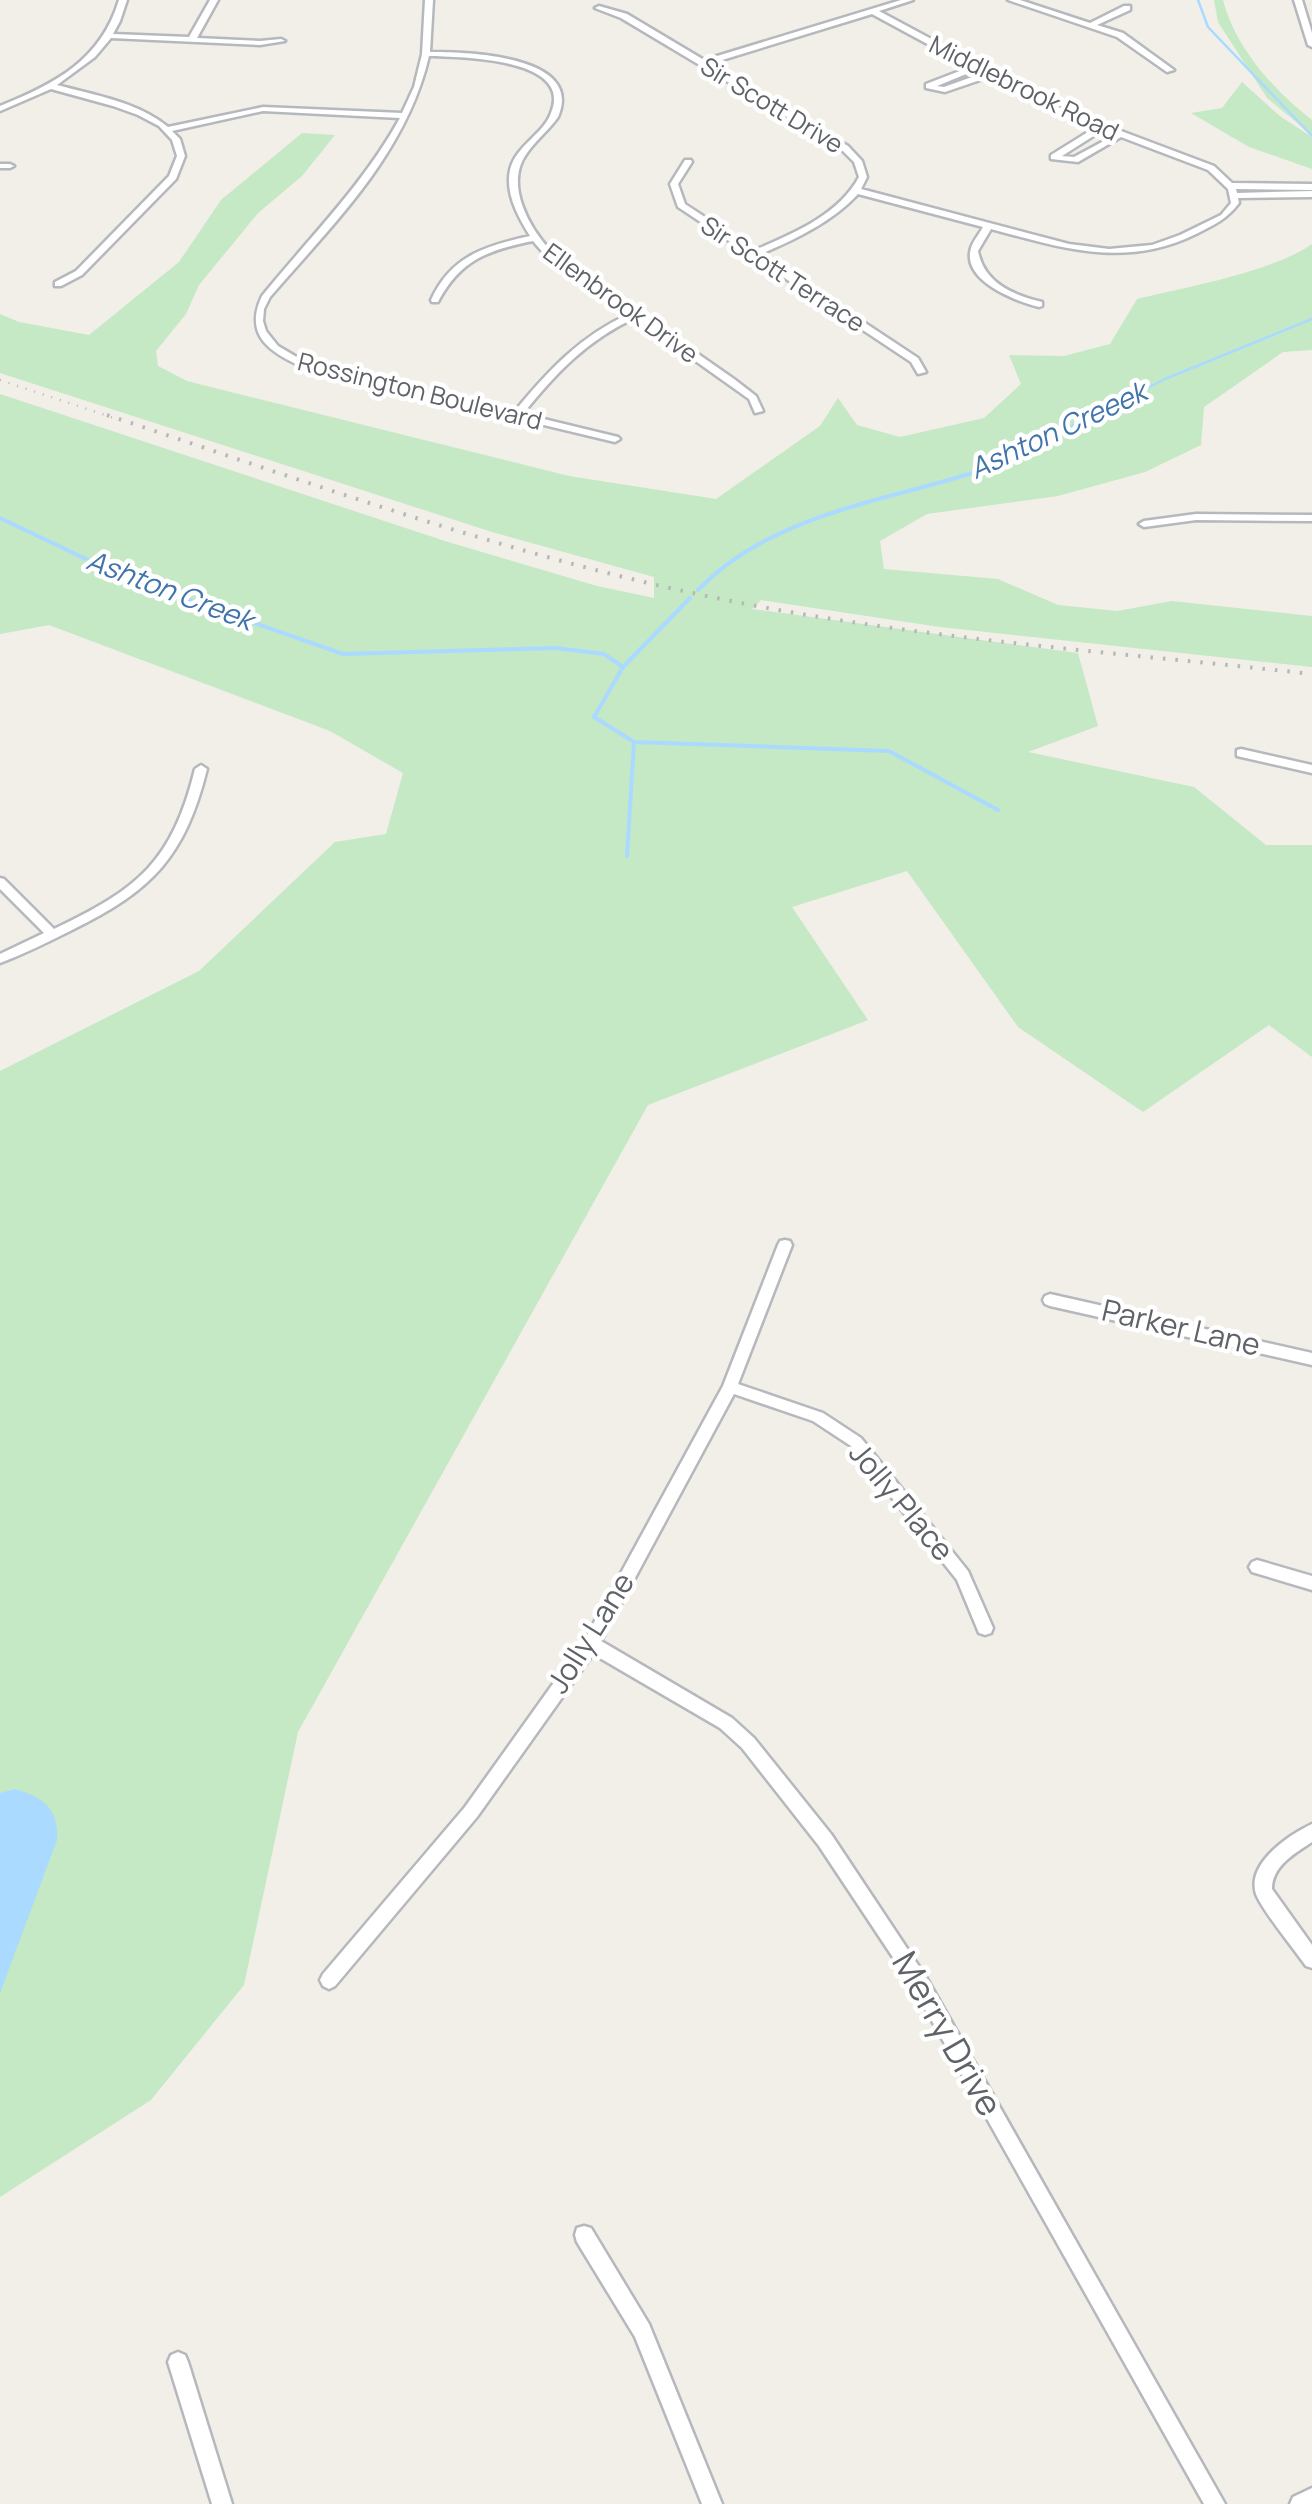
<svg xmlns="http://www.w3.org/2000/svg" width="1312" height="2504" font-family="Manrope,sans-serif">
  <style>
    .green { fill: #c5e8c5 }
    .water { fill: #aadaff }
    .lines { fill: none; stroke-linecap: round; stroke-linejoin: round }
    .stream-far1 { stroke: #aadaff; stroke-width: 2.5 }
    .stream { stroke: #aadaff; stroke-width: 4 }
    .minor-casing { stroke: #b5b8bc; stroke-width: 5 }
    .minor { fill: #fff; fill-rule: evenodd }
    .rail-far1 { stroke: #b6b7b8; stroke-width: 2.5; stroke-dasharray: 1 8; stroke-linecap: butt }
    .rail { stroke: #b6b7b8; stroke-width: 4; stroke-dasharray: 2.5 10; stroke-linecap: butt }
    .labels { text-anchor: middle; stroke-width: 9; stroke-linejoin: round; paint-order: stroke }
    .far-street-label { font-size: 25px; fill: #5f6368; stroke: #fff }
    .far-water-label { font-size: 28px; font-style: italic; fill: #4174aa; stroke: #fff }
    .street-label { font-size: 30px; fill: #5f6368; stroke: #fff }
    .near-street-label { font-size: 35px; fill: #5f6368; stroke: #fff }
  </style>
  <rect width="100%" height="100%" fill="#f1efe8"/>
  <g class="green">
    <path d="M1214,0H1223C1235,47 1274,91 1312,120V135L1267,98L1218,22Z"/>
    <path d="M1242,82L1281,117L1312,137V169L1249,147L1191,113L1222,108Z"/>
    <path d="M302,133L335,135L302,176L258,213L199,285L186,314L156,351L158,366L187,381L569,476L716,499L820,426L838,398L857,425L900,437L984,418L1021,384L1009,355L1064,356L1110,344L1137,299C1186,287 1272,272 1312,244V350L1283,352L1204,407L1201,445L1145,472L1058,496L927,514L880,541L884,569L998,579L1058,605L1117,611L1172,601L1312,616V667L940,627L761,600L752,609L1078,653L1098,726L1028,752L1194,787L1266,845H1312V1057L1269,1025L1143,1112L1018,1027L907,871L792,907L868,1020L648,1105L298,1732L244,1985L151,2100L0,2197V1071L199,971L335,842L386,834L403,773L330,731L49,625L0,634V394L448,542L597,586L654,598V577L492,532L0,373V314L19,322L89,335L179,262L221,200Z"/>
  </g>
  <path class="water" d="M15,1789C43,1797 59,1809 57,1840L0,1993V1793Z"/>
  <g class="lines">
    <g class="stream-far1">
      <path d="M1198,0L1208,27L1312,136"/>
      <path d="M1089,418L1165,379L1312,319"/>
    </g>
    <g class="stream">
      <path d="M0,518L126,578L343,654L556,648L604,654L623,667"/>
      <path d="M698,590C774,511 892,501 991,467C1026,455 1060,432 1094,415"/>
      <path d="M634,742L889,751L998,810"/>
      <path d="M627,856L634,742L594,717L623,667L690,598"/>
    </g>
    <defs>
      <g id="minor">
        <path d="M119,0H127L120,21L113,34L189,37L210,0H218L197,38L260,41L281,39L285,41L260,45L111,38L95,57L57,85C94,95 138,102 168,127L263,107L402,113L414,87L422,54L425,0H433L430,52C466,52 585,55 558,117C549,130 536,140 527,153C504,184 529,228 552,252L734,379L756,396L763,411L755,413L749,399L635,318C587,340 555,374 523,414L618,437L620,439L615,442L305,368C271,353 243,336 262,296C310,237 363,185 400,118L263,111L172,131L180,139L185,156L176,179L82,275L61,286H55V282L76,271L169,176L177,156L172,140L159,126L138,115L113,106L51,89L0,111V106C55,84 101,60 119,0ZM429,56C461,57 574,58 551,113C543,135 516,145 510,170C505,193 518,217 530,236C485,246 451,256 431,300L432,302H438C460,260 488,250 533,241L546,256L629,314C580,336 548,371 514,412L311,364L300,359L278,346L266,331L263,321L264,309L270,297C334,223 406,154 429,56Z"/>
        <path d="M901,0H913L879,11L1060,108L1214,166L1232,183L1312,184V190L1236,189L1237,193L1312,191V197L1238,198L1239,203C1227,219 1214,225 1196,234C1125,269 1062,248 991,229L978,251C984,283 1013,295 1042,302V306L1039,307C1016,301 961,281 971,248C973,241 980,233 983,227L858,194C832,222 796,239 761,254L918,358L926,372L918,374L911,362L678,207L670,184L685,160H691L692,162L678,184L685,204L755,250C792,234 839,215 859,177L854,162L842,150L621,18L595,8L599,6L627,14L704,60ZM872,14L970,67L926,84V88L945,92L989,77L1054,112L1096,127L1051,155V159L1078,162L1121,137L1208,170L1228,189L1231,203L1221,215L1180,235L1152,245L1109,249L1069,244L861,189L867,177L862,161L848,146L709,64ZM976,70L983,73L944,87L937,86ZM1103,130L1115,135L1074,157L1062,156Z"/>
        <path d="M1008,0H1020L1090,23L1124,6H1130V10L1097,25L1123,33L1174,70L1167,72L1117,37Z"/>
        <path d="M1294,0H1302L1312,33V47L1308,45Z"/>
        <path d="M0,164H10L14,166L10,168H0Z"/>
        <path d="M1196,514L1312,515V521L1196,520L1144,527L1139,524L1144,521Z"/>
        <path d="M1241,749L1312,765V773L1237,756V750Z"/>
        <path d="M201,765L207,769C185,857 152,891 72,930C48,942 24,954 0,963V954L44,933L0,889V878L4,879L54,929C138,889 172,862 195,769Z"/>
        <path d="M785,1240L790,1241L792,1245L738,1384L823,1413L861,1438L968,1571L993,1628L991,1633L985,1635L979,1633L957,1580L851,1446L813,1421L734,1394L601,1641L732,1718L754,1738L831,1834L926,1977L1225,2504H1204L914,1989L819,1846L742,1748L720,1728L593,1654L477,1817L335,1986L329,1989L323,1986L320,1980L323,1974L465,1807L585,1639L723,1386L778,1245L780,1241Z"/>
        <path d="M1050,1294L1312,1353V1365L1050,1306L1045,1304L1043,1300L1045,1296Z"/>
        <path d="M1257,1560L1312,1576V1590L1252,1572L1249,1567L1252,1562Z"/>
        <path d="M1312,1824V1842C1294,1854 1272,1866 1272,1889L1312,1945V1968L1306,1966C1294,1949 1262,1910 1256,1894C1246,1863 1289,1835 1312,1824Z"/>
        <path d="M584,2226L591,2228L649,2324L722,2504H702L635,2337L577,2242L575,2235L577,2228Z"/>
        <path d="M178,2352L185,2355L188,2362L232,2504H212L168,2362L171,2355Z"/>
        <path d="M1312,2488V2504H1290L1293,2497Z"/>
      </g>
    </defs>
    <use href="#minor" class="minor-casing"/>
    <use href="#minor" class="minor"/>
    <path class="rail-far1" d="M0,380L114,418"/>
    <path class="rail" d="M107,415C299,479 490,549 688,592C892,637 1104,651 1312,674"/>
  </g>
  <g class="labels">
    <g class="far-street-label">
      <text transform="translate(1024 88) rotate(26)" y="9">Middlebrook Road</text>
      <text transform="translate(772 105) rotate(31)" y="9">Sir Scott Drive</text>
      <text transform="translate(783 274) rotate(33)" y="9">Sir Scott Terrace</text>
      <text transform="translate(621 303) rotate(36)" y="9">Ellenbrook Drive</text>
      <text transform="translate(420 391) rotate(14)" y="9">Rossington Boulevard</text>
    </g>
    <g class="far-water-label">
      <text transform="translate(1058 430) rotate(-25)" y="10">Ashton Creeek</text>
      <text transform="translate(170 590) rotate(21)" y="10">Ashton Creek</text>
    </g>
    <g class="street-label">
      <text transform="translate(1181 1328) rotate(13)" y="10">Parker Lane</text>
      <text transform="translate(901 1502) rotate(50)" y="10">Jolly Place</text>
      <text transform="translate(591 1633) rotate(-58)" y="10">Jolly Lane</text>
    </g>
    <g class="near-street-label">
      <text transform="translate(947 2034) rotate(60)" y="12">Merry Drive</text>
    </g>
  </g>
</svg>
